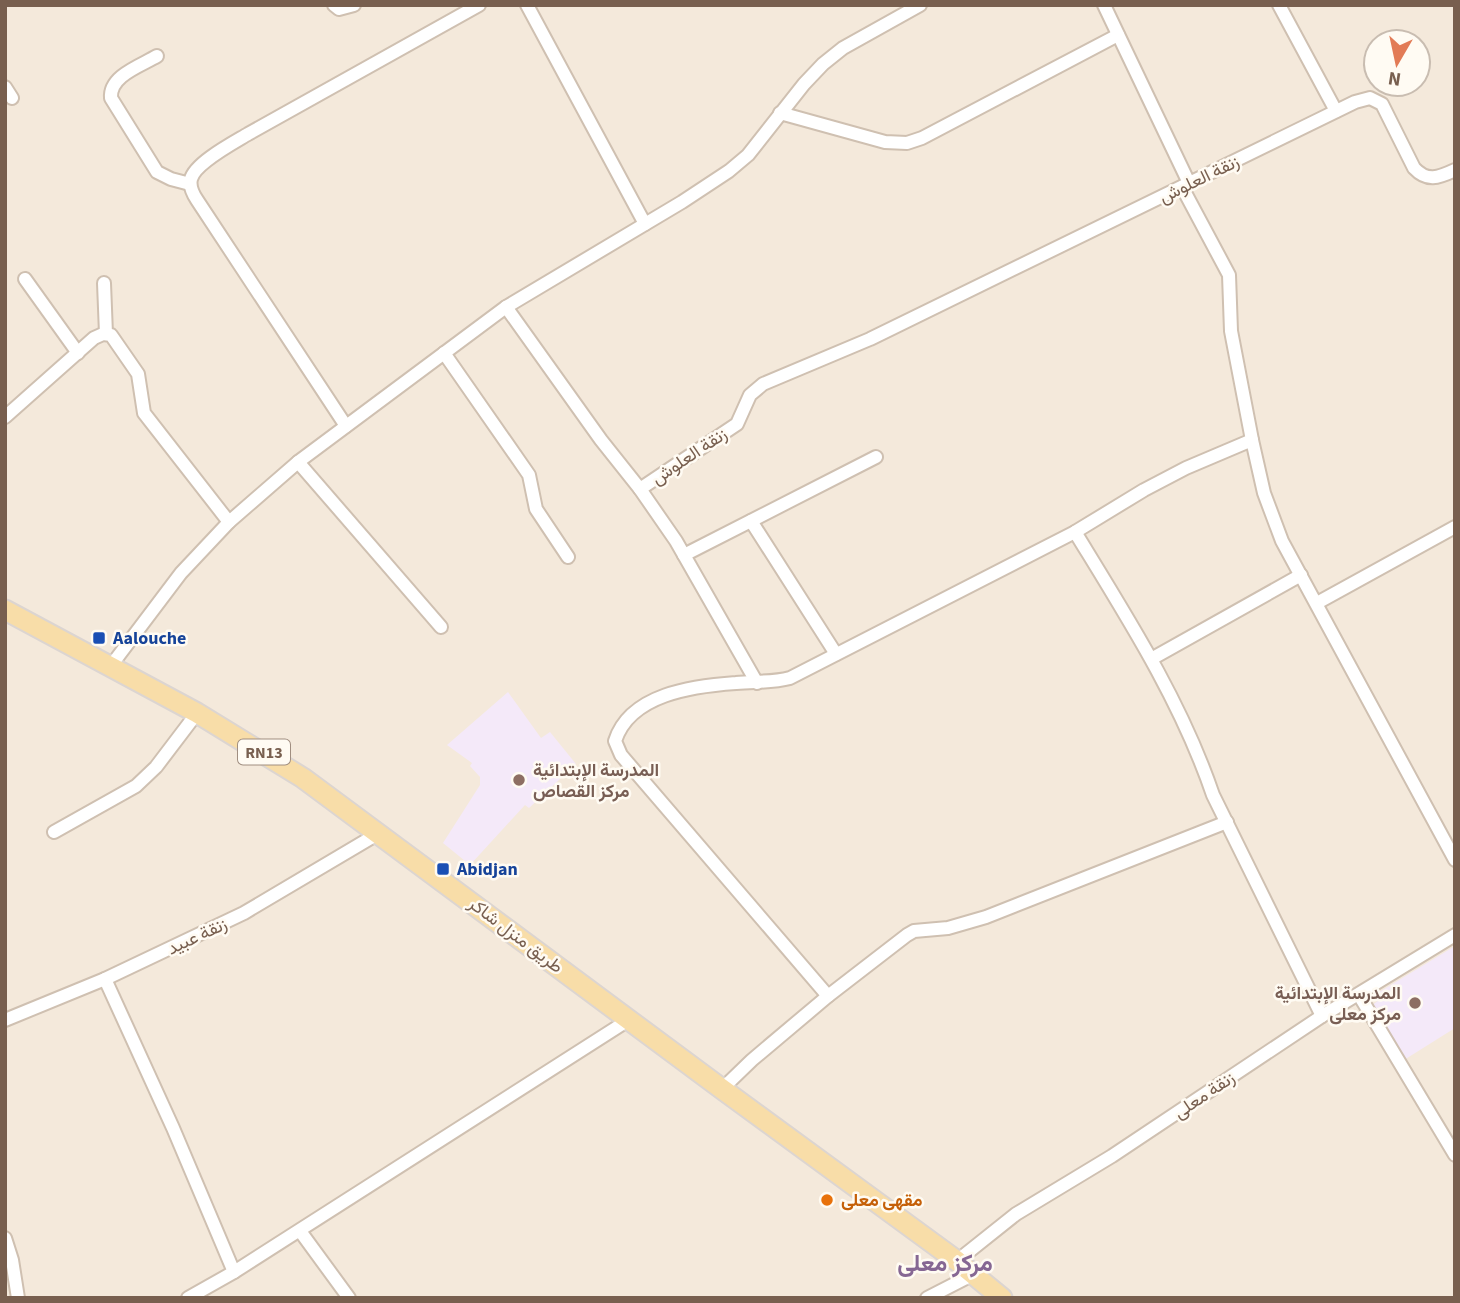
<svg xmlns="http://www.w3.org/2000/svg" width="1460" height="1303" font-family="'Source Sans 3',Vazirmatn,sans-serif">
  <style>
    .residential { fill: #f4e9db; fill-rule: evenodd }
    .education { fill: #f4e9f9 }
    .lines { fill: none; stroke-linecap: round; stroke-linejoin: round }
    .street-casing { stroke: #cfc0b1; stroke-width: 16 }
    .primary-casing { stroke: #dcd5d1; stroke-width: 23 }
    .street { stroke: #fff; stroke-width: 12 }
    .primary { stroke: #f8dda8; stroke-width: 19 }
    .transit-dot { fill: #1a4fb4; stroke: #fffbf3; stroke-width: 2.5 }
    .education-dot { fill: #8d6e63; stroke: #fffbf3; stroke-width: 2.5 }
    .food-dot { fill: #e8710a; stroke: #fffbf3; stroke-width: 2.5 }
    .labels { text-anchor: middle; stroke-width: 5; stroke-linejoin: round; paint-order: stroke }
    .shield { fill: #fffbf3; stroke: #a08e80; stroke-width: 2 }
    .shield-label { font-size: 16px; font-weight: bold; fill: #785f4f }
    .street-label { font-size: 18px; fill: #785f4f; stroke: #fffbf3 }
    .transit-label { font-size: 18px; font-weight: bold; fill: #164399; stroke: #fffbf3; text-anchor: start }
    .education-label { font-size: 18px; font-weight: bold; fill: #785e54; stroke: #fffbf3; text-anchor: start }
    .food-label { font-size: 18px; font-weight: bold; fill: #c56008; stroke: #fffbf3; text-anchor: start }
    .district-label { font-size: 24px; font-weight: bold; fill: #866793; stroke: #fffbf3 }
  </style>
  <rect width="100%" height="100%" fill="#fcf7ed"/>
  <path class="residential" d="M5,5H1455V1298H5ZM1376,42H1418V84H1376Z"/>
  <g class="education">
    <path d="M508,692L541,738L550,732L576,764L529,808L525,805L470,865L443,843L480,785V777L470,766L472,763L447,745Z"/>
    <path d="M1455,946V1028L1404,1060L1371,1006L1379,1000L1376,994Z"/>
  </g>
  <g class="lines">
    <defs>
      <g id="street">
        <path d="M334,5L339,9L354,5"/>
        <path d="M527,5L645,224"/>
        <path d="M1104,5L1189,183"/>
        <path d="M1279,5L1336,111"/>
        <path d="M157,56C140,66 109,76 111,98L157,172L171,179L190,184"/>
        <path d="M5,87L12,98"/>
        <path d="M780,113L885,142L907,143L922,138L1118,35"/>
        <path d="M1182,187L1229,275L1231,331L1252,440"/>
        <path d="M25,279L78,353"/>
        <path d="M104,283L106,334"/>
        <path d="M506,307L682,202L729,171L748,155L804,84L823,64L843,48L920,5"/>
        <path d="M444,353L529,475L536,509L568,557"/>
        <path d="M5,417L94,338L103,334L111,335L138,374L144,413L229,522"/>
        <path d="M346,426L197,200C193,194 189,187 191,179C195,163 233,143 248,134L479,5"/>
        <path d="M298,462L441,627"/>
        <path d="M640,489L676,541L757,683"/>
        <path d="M751,521L836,654"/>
        <path d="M1075,532C1127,617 1181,701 1213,795L1322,1016"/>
        <path d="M684,555L876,457"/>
        <path d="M1317,603L1455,527"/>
        <path d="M1153,658L1301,575"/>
        <path d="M110,667L181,573L229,522L298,462L506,307L601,440L640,489L737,424L750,395L763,384L870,339L1355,102L1370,98L1382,104L1414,168C1427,182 1438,178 1455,170"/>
        <path d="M54,832L136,786L156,767L197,713"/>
        <path d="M105,979L173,1128L234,1272"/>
        <path d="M1359,995L1455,1155"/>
        <path d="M828,996L621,755L615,741C630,694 693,686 736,683C755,681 771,683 790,678L1075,532L1144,490L1186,468L1252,440L1264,493L1282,541L1455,860"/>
        <path d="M5,1020L105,979L244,913L379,833"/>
        <path d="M722,1089L752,1060L828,996L907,935L914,931L948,928L986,917L1227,822"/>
        <path d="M300,1231L349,1298"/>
        <path d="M5,1238L12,1260L18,1298"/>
        <path d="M957,1261L1016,1214L1112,1156L1322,1016L1455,935"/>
        <path d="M188,1298L234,1272L630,1019"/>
        <path d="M927,1298L974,1274"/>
      </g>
      <path id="primary" d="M5,610L197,713L303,778L722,1089L957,1261L1002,1298"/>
    </defs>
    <use href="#street" class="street-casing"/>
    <use href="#primary" class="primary-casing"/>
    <use href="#street" class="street"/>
    <use href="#primary" class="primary"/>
  </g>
  <g class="transit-dot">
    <rect x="92" y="631" width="14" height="14" rx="3.5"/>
    <rect x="436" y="862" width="14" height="14" rx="3.5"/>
  </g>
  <g class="education-dot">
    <circle cx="519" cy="780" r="7"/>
    <circle cx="1415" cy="1003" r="7"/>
  </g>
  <circle class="food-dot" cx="827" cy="1200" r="7"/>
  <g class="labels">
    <rect class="shield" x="238" y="739.5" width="52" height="25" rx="5"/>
    <g class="shield-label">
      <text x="264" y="758">RN13</text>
    </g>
    <g class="street-label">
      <text transform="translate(1199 179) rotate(-26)" y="6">زنقة العلوش</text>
      <text transform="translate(689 456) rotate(-34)" y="6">زنقة العلوش</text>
      <text transform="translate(516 935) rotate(37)" y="6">طريق منزل شاكر</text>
      <text transform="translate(197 936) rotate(-25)" y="6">زنقة عبيد</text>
      <text transform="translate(1204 1095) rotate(-34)" y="6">زنقة معلى</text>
    </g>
    <g class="transit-label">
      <text x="113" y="644">Aalouche</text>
      <text x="457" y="875">Abidjan</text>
    </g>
    <g class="education-label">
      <text x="533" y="776">المدرسة الإبتدائية<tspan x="533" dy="21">مركز القصاص</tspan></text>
      <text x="1401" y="999" text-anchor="end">المدرسة الإبتدائية<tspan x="1401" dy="21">مركز معلى</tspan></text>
    </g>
    <g class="food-label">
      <text x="841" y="1206">مقهى معلى</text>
    </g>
    <g class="district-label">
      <text x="945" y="1271">مركز معلى</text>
    </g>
  </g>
  <rect width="1460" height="1303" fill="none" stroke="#785f4f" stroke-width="14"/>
  <g transform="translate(1397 63) rotate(189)"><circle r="33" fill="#fffbf3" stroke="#c9bdb1" stroke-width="2"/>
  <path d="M0-5L12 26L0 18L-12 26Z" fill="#e27b56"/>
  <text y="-10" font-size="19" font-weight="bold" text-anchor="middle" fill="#785f4f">N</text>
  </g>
</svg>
